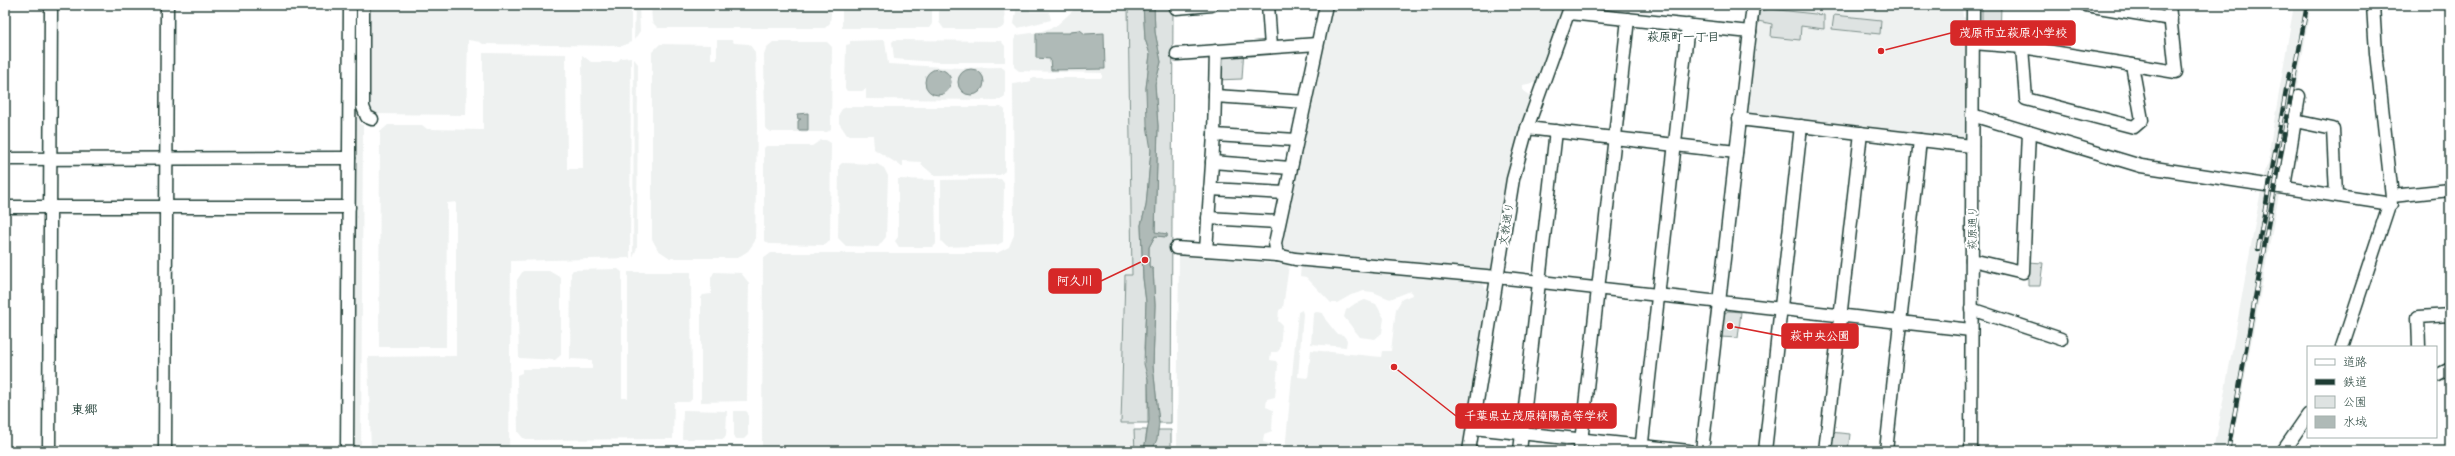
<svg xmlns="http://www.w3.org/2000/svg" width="2455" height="456" font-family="Mali,'Klee One',sans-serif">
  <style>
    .built { fill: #eef1f0 }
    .green { fill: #dee3e2; stroke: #7e908b }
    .water { fill: #afbab7; stroke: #758883 }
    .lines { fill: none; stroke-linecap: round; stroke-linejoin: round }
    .minor-casing { stroke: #1f3d34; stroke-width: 15 }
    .minor { stroke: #fff; stroke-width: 12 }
    .rail-casing { stroke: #1f3d34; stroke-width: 4.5 }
    .rail { stroke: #fff; stroke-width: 3; stroke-dasharray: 9; stroke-linecap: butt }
    .labels { text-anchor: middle; stroke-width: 4; stroke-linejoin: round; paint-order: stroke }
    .street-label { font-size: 11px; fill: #1f3d34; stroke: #fff }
    .neighbourhood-label { font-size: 12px; font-weight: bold; fill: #1f3d34; stroke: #fff }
    .quarter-label { font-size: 13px; font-weight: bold; fill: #1f3d34; stroke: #fff }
    .leader { fill: none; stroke: #d62828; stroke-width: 1.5 }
    .callout-dot { fill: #d62828; stroke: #fff; stroke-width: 1.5 }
    .callout { fill: #d62828; stroke: #d62828; stroke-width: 1.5 }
    .callout-label { font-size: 12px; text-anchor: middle; font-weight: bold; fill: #fff }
  </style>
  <rect width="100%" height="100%" fill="#fff"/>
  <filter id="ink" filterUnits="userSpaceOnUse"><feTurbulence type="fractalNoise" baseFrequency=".025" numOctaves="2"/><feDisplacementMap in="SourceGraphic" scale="8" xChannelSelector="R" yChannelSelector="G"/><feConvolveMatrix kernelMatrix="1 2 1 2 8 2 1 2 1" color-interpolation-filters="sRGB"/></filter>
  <g filter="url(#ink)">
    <g class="built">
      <path d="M354,5H359L360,124L363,125L361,451H352Z"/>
      <path d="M365,5H631V42L622,46L483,44L480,42L468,40L466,115L373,114L365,106Z"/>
      <path d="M635,5H639L640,31L634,40Z"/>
      <path d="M651,5H827L831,13L830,23L825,28H658L652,22Z"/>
      <path d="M842,5H932V24L929,28H842Z"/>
      <path d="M939,5H1004L1005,25L1000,29H944L939,22Z"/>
      <path d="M1017,5H1053L1030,6V12H1049L1051,20L1018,28L1014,24Z"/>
      <path d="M1079,5H1128L1135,451H762L763,259L771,253H997L1009,247L1014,235L1013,84L1027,82L1031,81V78H1102V73L1019,71L1014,67V40L1017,35L1039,32L1056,26Z"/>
      <path d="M1332,5H1565L1537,82L1523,85V91L1532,97L1494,266L1489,270L1286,252L1280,244Z"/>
      <path d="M1767,5H1967V8H1962L1963,17L1967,18L1966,139L1963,142L1744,114L1756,10L1766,8Z"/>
      <path d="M2294,5H2311L2281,183L2231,451H2214L2263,179L2271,153L2269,151Z"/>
      <path d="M717,40H732L734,43L749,44L755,52L757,126L755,241L748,251L737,258H670L658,250L652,239V52L660,44L711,45V59L717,60Z"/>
      <path d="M885,40L888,64L961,68L1002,67L1005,70V96L1000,100L866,99V89L862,91H847L845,88L846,45L850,44V41Z"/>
      <path d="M894,40L1001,41L1005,46V62H938L894,59L892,42Z"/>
      <path d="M773,42H827L832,47L831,130L827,132H771L765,128L764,55L767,47Z"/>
      <path d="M483,53L566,54L567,169H583L582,55L591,62H617L621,58L631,57L630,258L511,261L509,451H371L368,357L456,356V202L447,203L446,347H379L380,132L388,125H422L427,129L483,130Z"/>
      <path d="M634,59L638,64L637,248L633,258Z"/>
      <path d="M847,107H1001L1005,110V171L1000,175L935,176L922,165L921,162L903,161V166H901L874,149L873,135H847L839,123V114L842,109Z"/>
      <path d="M821,140H826L831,143L830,240L825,245L769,244L764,240V148L766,146H812Z"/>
      <path d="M842,163L877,164L884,168L888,176L886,237L878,247L846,246L838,238L839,166Z"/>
      <path d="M898,179L935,180L936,244L933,247H899L895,241L898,237Z"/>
      <path d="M1001,179L1004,183L1003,242L997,245L947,247L941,241V180Z"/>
      <path d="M1179,255L1289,265L1283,308L1279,310L1278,321L1282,325L1280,349L1277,352H1271L1270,360L1276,361L1278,365L1275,397L1267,399L1266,407L1273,410L1272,431L1264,434L1263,442L1270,444V451H1177Z"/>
      <path d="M1301,265L1482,282L1490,297L1463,451H1285L1298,312L1302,310L1303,314L1298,377L1308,378L1311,350L1381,357L1382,351H1391L1396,309L1402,299L1412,295L1411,291L1408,292L1390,299L1373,292L1364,291L1351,295L1337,303H1331L1306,277L1300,276Z"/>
      <path d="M618,269L622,272V398H628V272H691L692,399L689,402H674L673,439L530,440L523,438L518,432L517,375L522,373V369H592V360L570,359L571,273L573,270Z"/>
      <path d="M523,271H549L561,278V355L555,360L519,358L517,280Z"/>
      <path d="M714,272L741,273L749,283L747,401L701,402V298L703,295L711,294V278Z"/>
      <path d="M1365,300L1376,304L1384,318L1382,333L1375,339L1360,337L1344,317L1346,310L1356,303Z"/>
      <path d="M1316,312L1323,313L1325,319L1337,334L1343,335L1347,340L1346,347L1311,344L1313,314Z"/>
      <path d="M683,410L727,411L726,436L724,439H682Z"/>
      <path d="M734,411H746L748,413V435L744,439H734Z"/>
      <path d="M615,447L618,451H515V448Z"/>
      <path d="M633,448H743L746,451H627Z"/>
    </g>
    <g class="green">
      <path d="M1128,5H1143L1145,39L1150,54L1146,88L1151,150L1146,206L1141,225L1143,278L1146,302L1144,348L1148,379V423H1121L1125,275H1132Z"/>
      <path d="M1154,5H1173L1171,423H1159L1153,366L1155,305L1153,269L1149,266V247L1155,236L1167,237V234L1155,233L1158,126L1155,84L1161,62L1155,32Z"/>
      <path d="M1982,5H2001L2000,40L1985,39L1982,35Z"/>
      <path d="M1770,9L1824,15V29L1801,26L1800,40L1771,37L1772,24L1758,21L1759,11Z"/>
      <path d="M1834,15L1881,20L1880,34L1832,29Z"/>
      <path d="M1244,48L1242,79L1216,80L1218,49Z"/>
      <path d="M2028,262L2043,263L2040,286H2028Z"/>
      <path d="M1728,311L1741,312L1738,338L1720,337L1722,315Z"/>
      <path d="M1134,430H1147L1144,451H1135Z"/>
      <path d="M1158,430H1171V451H1152Z"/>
      <path d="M1830,432L1850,434L1848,451H1828Z"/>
    </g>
    <g class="water">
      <path d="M1143,5H1154L1155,32L1161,62L1155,84L1158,126L1155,232L1167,234V237L1155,236L1149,247V266L1153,269L1155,305L1153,366L1159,423L1157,439L1152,451H1144L1149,420L1148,379L1144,364L1146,302L1143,278L1141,225L1146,206L1151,150L1147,125L1146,88L1150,54L1145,39Z"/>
      <path d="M1080,30L1085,34L1104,33L1105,69L1051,70L1050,59L1036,58V33H1070V31Z"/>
      <circle cx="971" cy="82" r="13"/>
      <circle cx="938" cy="82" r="13"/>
      <path d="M808,113V130H798V121L801,119H798L797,114Z"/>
    </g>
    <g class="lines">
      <defs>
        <g id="minor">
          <path d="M363,5V107L367,117L372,119"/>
          <path d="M1268,5L1271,47"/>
          <path d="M1326,5L1275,243L1277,255L1295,259L1497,277L1971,330"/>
          <path d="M2086,5L2171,19"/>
          <path d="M1176,8L1212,5"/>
          <path d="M1569,13L1750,32"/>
          <path d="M1973,43L2022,47L2176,72L2169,5"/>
          <path d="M2022,47L2026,99L2134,127L2142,120L2132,65"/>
          <path d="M1177,54L1317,44"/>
          <path d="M1215,96L1305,102"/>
          <path d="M1972,115L2141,166L2391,204"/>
          <path d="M1739,119L1972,146"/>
          <path d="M2295,121L2333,129L2336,194"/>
          <path d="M1527,128L1736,152"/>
          <path d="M1214,135L1296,140"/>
          <path d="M5,159L349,158"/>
          <path d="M1212,162L1290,168"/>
          <path d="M2284,187L2299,96"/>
          <path d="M1210,189L1285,193"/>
          <path d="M2392,196L2450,190"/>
          <path d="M5,207H349"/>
          <path d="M1208,218L1279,222"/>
          <path d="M1176,248L1277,255"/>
          <path d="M1206,250L1214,135L1216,51"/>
          <path d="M1972,260L2023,272L2029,132"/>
          <path d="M1971,309L2061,339"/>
          <path d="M2342,347L2392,196L2376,53L2373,5"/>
          <path d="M2419,347L2418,317L2450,315"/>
          <path d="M2436,376L2450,369"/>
          <path d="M1473,428L1689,451"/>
          <path d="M49,451L51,5"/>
          <path d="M165,451L167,5"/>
          <path d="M347,451L350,5"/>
          <path d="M1469,451L1513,179L1527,128L1571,5"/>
          <path d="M1520,451L1556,131"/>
          <path d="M1580,451L1628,19"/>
          <path d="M1641,451L1688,25"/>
          <path d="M1702,451L1753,5"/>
          <path d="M1765,451L1801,126"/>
          <path d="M1825,451L1861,133"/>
          <path d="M1886,451L1920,140"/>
          <path d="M1971,451L1973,5"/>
          <path d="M2283,451L2308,415"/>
        </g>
      </defs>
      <use href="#minor" class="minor-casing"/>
      <use href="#minor" class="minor"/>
      <defs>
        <g id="rail">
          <path d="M2258,249L2289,74"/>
          <path d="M2228,451L2307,5"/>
        </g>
      </defs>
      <use href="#rail" class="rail-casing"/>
      <use href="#rail" class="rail"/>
    </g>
  </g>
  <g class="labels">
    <g class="street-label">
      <text transform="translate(1506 224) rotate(-81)" y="4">文教通り</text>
      <text transform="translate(1972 228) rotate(-90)" y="4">萩原通り</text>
    </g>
    <g class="neighbourhood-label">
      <text x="1683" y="41">萩原町一丁目</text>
    </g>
    <g class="quarter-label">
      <text x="84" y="414">東郷</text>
    </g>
  </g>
  <path class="leader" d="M1881 51L1951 33M1145 260L1101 281M1730 326L1782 336M1394 367L1456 416"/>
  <g class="callout-dot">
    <circle cx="1881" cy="51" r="4"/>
    <circle cx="1145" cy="260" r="4"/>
    <circle cx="1730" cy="326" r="4"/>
    <circle cx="1394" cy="367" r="4"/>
  </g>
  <g class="callout">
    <rect x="1951" y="21" width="124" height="24" rx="4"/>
    <rect x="1049" y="269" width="52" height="24" rx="4"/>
    <rect x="1782" y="324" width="76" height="24" rx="4"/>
    <rect x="1456" y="404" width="160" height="24" rx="4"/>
  </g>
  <g class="callout-label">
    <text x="2013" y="37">茂原市立萩原小学校</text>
    <text x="1075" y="285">阿久川</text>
    <text x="1820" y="340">萩中央公園</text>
    <text x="1536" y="420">千葉県立茂原樟陽高等学校</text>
  </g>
  <rect width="2455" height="456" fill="none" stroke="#fff" stroke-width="20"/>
  <rect x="10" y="10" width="2435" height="436" fill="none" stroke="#1f3d34" stroke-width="1.5" filter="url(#ink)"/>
  <rect x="2307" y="346" width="130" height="92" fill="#ffffff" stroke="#a5b1ae"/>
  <rect x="2315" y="359" width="20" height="6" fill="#ffffff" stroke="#a5b1ae"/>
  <text x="2343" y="366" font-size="12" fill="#1f3d34">道路</text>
  <rect x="2315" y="379" width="20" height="6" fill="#1f3d34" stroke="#a5b1ae"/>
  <text x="2343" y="386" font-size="12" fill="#1f3d34">鉄道</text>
  <rect x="2315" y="396" width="20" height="12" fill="#dee3e2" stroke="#a5b1ae"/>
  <text x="2343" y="406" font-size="12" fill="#1f3d34">公園</text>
  <rect x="2315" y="416" width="20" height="12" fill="#afbab7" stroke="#a5b1ae"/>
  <text x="2343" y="426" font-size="12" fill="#1f3d34">水域</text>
</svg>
